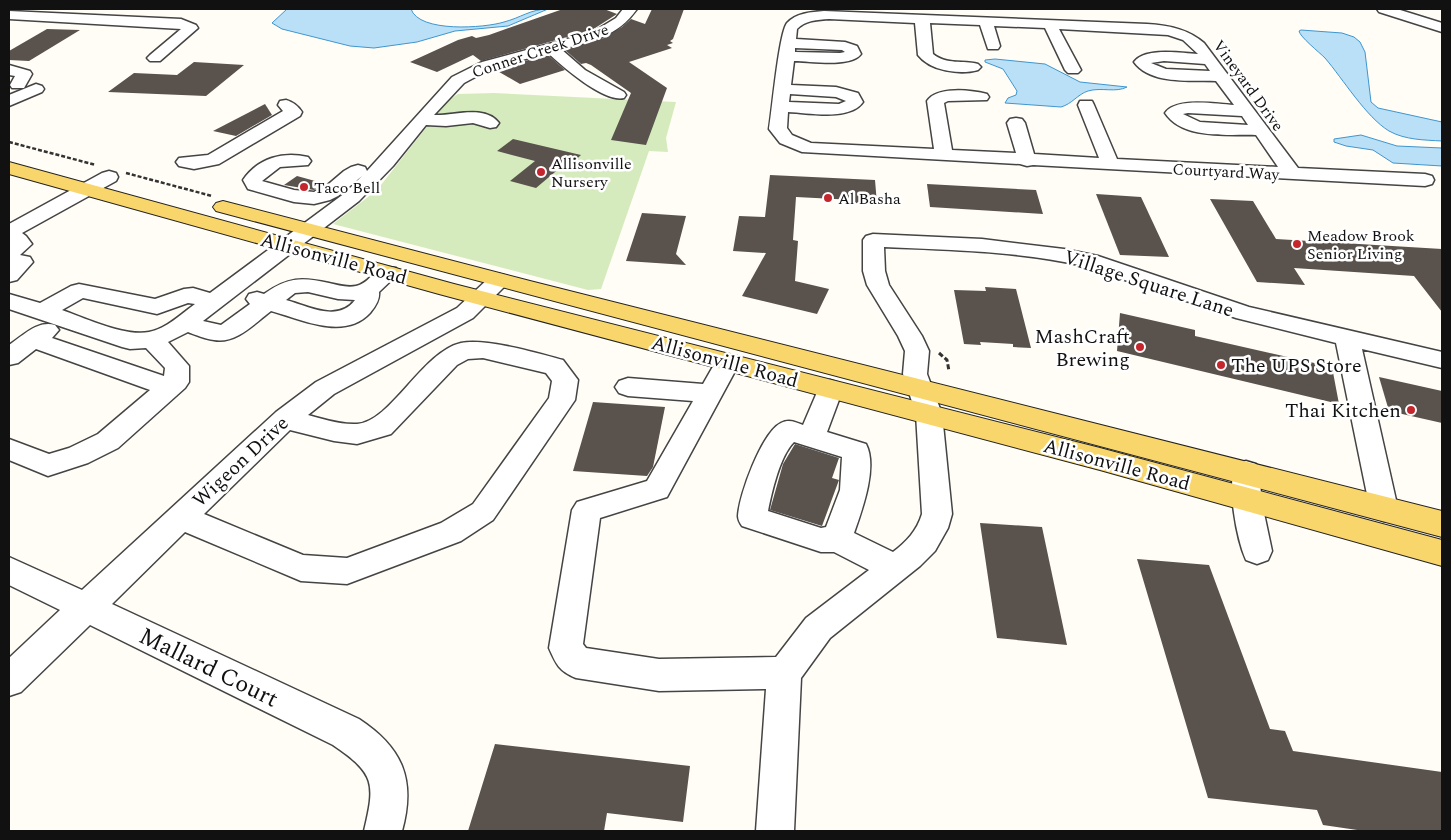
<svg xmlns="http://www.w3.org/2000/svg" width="1451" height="840" font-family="Spectral,serif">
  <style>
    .green { fill: #d5ebbd }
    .water { fill: #b9e0f7; stroke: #3f96cf }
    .building { fill: #5a524d }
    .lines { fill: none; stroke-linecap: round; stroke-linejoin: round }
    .minor-casing { stroke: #444; stroke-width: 3 }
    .major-casing { stroke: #222; stroke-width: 2 }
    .path-far1 { stroke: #333; stroke-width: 2.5; stroke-dasharray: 4 2; stroke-linecap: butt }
    .path { stroke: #333; stroke-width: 3; stroke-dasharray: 5 2.5; stroke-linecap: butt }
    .minor { fill: #fff; fill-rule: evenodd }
    .major { fill: #f9d66b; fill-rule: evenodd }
    .poi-dot { fill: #c4262e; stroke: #fff; stroke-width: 2 }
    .labels { text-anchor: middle; stroke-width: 5; stroke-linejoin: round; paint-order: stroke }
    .far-street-label { font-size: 16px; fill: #111; stroke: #fff }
    .far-poi-label { font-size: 16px; fill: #111; stroke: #fff; text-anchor: start }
    .street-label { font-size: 20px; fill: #111; stroke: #fff }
    .poi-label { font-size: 20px; fill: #111; stroke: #fff; text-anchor: end }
    .near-street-label { font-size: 24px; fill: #111; stroke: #fff }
  </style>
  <rect width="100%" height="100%" fill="#fffdf5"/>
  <path class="green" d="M494,93L676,102L666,138L668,152L649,151L601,289L588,290L333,224L377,190L447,101L458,94Z"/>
  <g class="water">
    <path d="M287,9H411C419,33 485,28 504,22C520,18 531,9 548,9L508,26L455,31L417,42L374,48L350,46L282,29L272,23Z"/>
    <path d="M1301,30L1342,33L1354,37L1360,42L1365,52L1371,102L1378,108L1442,122V141C1425,140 1405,140 1389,131C1366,117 1343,79 1325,58C1319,52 1300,37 1299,31Z"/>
    <path d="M995,59L1045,64L1080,82L1127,87C1116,93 1101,87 1088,91C1078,94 1072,104 1061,107L1005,103L1008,98L1016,95L1017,91L1003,69L985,62V60Z"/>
    <path d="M1361,135L1397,146L1442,148V166L1393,163L1373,150L1346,146L1334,142V139Z"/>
  </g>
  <g class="building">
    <path d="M563,9H604L617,14L592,30L481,61L473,55L437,72L410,62L458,40L472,36L476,38L489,35Z"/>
    <path d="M652,9H684L673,39L670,41L673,43L667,45L672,48L629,62L667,88L646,145L611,140L631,93L591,65L586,63L581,64L565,50L604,38L622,27L631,19L645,24Z"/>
    <path d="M47,29L80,30L29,61L9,60V51Z"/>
    <path d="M548,55L565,70L520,84L494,69Z"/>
    <path d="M194,62L244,65L206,96L108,92L134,73L177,75Z"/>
    <path d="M265,104L272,115L236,136L213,131Z"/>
    <path d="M513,139L581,155L566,169L561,167L536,188L510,181L535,161L497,151Z"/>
    <path d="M770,175L875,180L877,204L854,203V200L796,197L793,240L798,241L795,281L829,289L817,314L742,296L766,253L733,251L739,216L765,217Z"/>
    <path d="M297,176L326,184L314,190L284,185Z"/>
    <path d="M927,184L1036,190L1043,214L930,207Z"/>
    <path d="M1096,194L1141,197L1169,257L1120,255Z"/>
    <path d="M1210,199L1253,201L1276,239L1442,249V312L1414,276L1294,268L1305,285L1257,282Z"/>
    <path d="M642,213L686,216L676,254L686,265L626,261Z"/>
    <path d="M985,287L1016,289L1031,348L1013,347V344L980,342L981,345L964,344L954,290L986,291Z"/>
    <path d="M1120,313L1195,330V336L1332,367L1339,404L1117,351Z"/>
    <path d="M1379,377L1442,391V423L1389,411Z"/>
    <path d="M593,402L665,407L653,467L647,476L573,471Z"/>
    <path d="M795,444L839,458L832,478L839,480L822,526L770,510L783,464Z"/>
    <path d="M980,523L1042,527L1067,645L997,638Z"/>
    <path d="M1137,559L1209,565L1270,729L1285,731L1293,751L1442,772V831H1364L1323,825L1317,810L1208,798Z"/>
    <path d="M495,744L690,766L683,822L607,813L604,831H468Z"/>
  </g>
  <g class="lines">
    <defs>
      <g id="minor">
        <path d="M623,9H637C617,37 593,41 561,49L585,70L624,92L626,95L624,98C604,103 562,66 548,53L492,68L464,83L434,115C453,116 485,104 499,123L496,127L490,128L473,123L446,126L426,125L393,166L359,201L203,321L221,325L250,304L246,299L249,294L257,292L264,294C288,277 302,277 329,283C338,285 347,288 356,286C373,282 374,263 396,268L399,273L379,292C380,300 375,307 370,313C344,341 301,319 271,311C255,323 236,344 214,340C205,339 196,335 188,332L168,342L189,366V382L185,388L118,448L88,463L48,476L9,460V439L49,454L69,448L98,434L150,390L36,349L18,363L9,365V345C23,336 37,320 55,325L59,330L52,338L164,376L165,368L146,348L130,349L122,347L9,309V294L40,303L71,286L79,284L155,299L184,289L193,288L210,293L345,193L362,176L338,196L330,200L314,204L294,202L248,189L243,180C258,158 283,151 308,157L311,161L308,165L280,167L262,181L294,190L314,192L324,188L344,171L351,167L358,165L365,167L367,171L452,77L482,62L593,32L616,18ZM308,292L338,299L355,300C338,323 308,306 286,300L295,293ZM83,298L157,314L188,303L195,304C181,314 166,329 149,332C125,337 85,318 62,310Z"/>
        <path d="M1377,9H1397L1442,23V32L1379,12Z"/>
        <path d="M9,11L181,19L196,25L198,28L160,61H150L147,58L150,55L181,29L9,19Z"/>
        <path d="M824,11L1147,24C1168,25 1188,29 1204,43L1298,168L1425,174L1432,176L1434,180L1432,184L1425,186L1033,165L1027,166L1020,164L802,152L780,143L769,129C772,111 779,33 787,23C796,13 811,12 824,11ZM829,19L915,23L918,55C930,71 960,75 978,70L981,67L978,64C963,60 947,65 933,54L930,23L980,25L988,49H998L1000,46L994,26L1045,28L1065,70L1068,73H1078L1081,70L1059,29L1168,35L1183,40L1198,54C1181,53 1145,47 1134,62C1151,85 1191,80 1216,81L1234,105C1216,104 1176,97 1165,113C1183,140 1227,134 1256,135L1278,167L1117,159L1094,105L1092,101H1080L1078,105L1099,158L1034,154L1025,123L1022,119L1016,118L1010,119L1007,123L1016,153L952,150L944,103L948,101L987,100L989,97L987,94C971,90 937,86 927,101L934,149L811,143L792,135L787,128L788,112C809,113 850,121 863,102L858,93L836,87L791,85L794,61C810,61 851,68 861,54L857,46L845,42L796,39L797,29C806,20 817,20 829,19ZM795,48L842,50L845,52L840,53L795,52ZM1164,61L1205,64L1210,71L1166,69L1151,63ZM790,94L836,97L846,101L839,104L789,102ZM1188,113L1242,116L1248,125L1200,122L1183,114Z"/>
        <path d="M9,65L30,71L32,74L24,88H12L10,85L15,76L9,75Z"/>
        <path d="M36,84L42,86L44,89L42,92L9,106V95Z"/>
        <path d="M286,100C293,102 298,106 302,112L300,116L219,164L194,169L179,166L176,162L179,158L208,155L283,111L278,105L280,101Z"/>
        <path d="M109,171L116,173L118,177L116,181L22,233L26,236L32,244L20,255L30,257L33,262L17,280L9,282V224L102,173Z"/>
        <path d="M873,234L982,239L1064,249L1098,256L1249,307L1442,352V368L1362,349L1398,509L1394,517L1384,521L1374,517L1370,509L1336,343L1236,318L1084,266C1018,251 951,250 884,247L885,271L889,285L922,336L929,351L927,374L942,414L952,514L948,528L935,551L920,566L830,638L801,678L794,831H756L766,689L659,691L576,678C559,671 556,664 549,648L572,510L577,502L647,481L693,401L628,396L619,393L615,387L619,381L628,378L703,384L719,356L728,354L737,356L740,362L667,497L600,518L583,644L586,648L659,659L776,657L806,618L869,570L834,552H821L742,526C740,523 738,520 738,516C739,495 762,432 781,423C789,419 795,422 803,425L821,383L830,380L839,383L843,389L827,432L866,444C878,467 862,510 854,533L893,552C906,542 917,531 922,514L916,414L903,374L905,351L898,336L867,285L863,271V240L866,236ZM794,442L842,457L840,490L826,527L821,528L768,511C772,491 780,456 794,442Z"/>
        <path d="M499,274L507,276L510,281L473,318L334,394L308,415C323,419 341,425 357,424C391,422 422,352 461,343C486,338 537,353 563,360L578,380L575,400L493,520L461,541L347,584L301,581L185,532L112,604L359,719C403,748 416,780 402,831H364C375,784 376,774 333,745L90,625L21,692L9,696V658L60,610L9,585V557L82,590L276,412L316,382L457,308L491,276ZM483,358L546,373L552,381L549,398L473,504L441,523L347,558L303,555L204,514L290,430L334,441L357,444L391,434L457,365L468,359Z"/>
        <path d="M1246,461L1256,464L1260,472L1261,499L1272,551L1268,560L1257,564L1246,560C1237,540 1226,484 1236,464Z"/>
      </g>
      <g id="major">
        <path d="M9,162L454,284L1100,448L1442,540V566L1100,470L439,294L9,174Z"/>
        <path d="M223,201L530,281L1442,511V537L216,211L213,207L216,203Z"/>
      </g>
    </defs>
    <use href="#minor" class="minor-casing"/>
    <use href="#major" class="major-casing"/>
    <g class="path-far1">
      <path d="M9,142L96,165"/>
      <path d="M126,173L212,196"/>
    </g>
    <path class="path" d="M939,353L947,360L949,371"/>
    <use href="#minor" class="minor"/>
    <use href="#major" class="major"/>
  </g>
  <g class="poi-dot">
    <circle cx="541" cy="172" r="5"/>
    <circle cx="304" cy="187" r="5"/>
    <circle cx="828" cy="198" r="5"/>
    <circle cx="1297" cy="244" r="5"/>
    <circle cx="1140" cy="347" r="5"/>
    <circle cx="1221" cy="365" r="5"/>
    <circle cx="1411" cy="410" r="5"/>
  </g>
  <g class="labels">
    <g class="far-street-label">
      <text transform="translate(540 50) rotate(-18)" y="6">Conner Creek Drive</text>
      <text transform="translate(1249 85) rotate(54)" y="6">Vineyard Drive</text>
      <text transform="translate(1226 171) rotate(3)" y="6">Courtyard Way</text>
    </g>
    <g class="far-poi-label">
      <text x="551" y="169">Allisonville<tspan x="551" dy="18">Nursery</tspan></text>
      <text x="314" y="193">Taco Bell</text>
      <text x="838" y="204">Al Basha</text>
      <text x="1307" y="241">Meadow Brook<tspan x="1307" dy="18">Senior Living</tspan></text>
    </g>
    <g class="street-label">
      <text transform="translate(334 258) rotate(15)" y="7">Allisonville Road</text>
      <text transform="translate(1149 283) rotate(18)" y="7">Village Square Lane</text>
      <text transform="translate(725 361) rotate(15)" y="7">Allisonville Road</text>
      <text transform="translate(240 461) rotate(-43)" y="7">Wigeon Drive</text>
      <text transform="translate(1117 464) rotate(15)" y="7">Allisonville Road</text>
    </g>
    <g class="poi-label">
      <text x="1130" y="343">MashCraft<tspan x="1130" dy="23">Brewing</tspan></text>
      <text x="1231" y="372" text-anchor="start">The UPS Store</text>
      <text x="1401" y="417">Thai Kitchen</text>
    </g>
    <g class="near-street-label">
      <text transform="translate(209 667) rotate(26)" y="8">Mallard Court</text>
    </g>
  </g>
  <rect width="1451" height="840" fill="none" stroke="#111111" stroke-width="20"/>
</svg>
